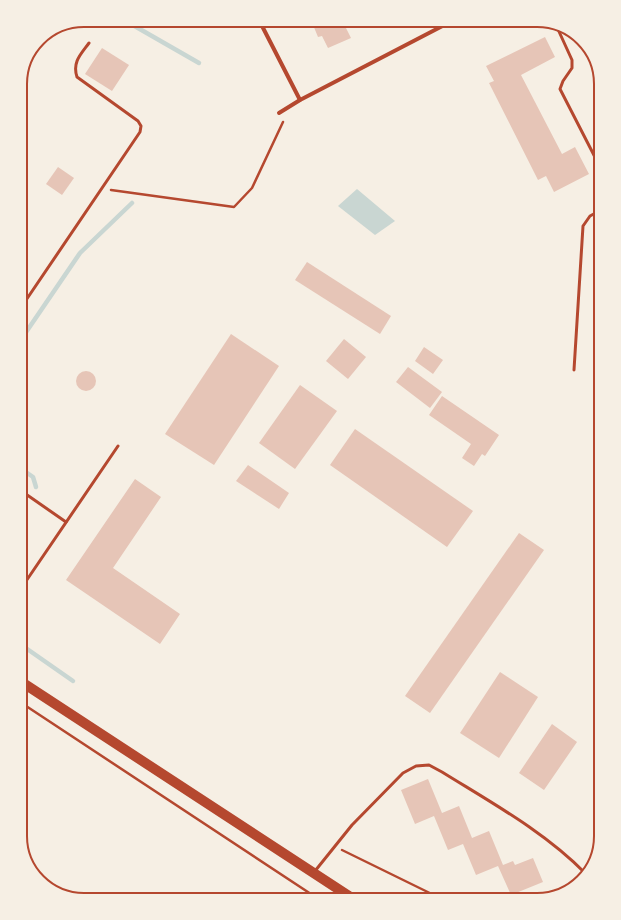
<svg xmlns="http://www.w3.org/2000/svg" width="621" height="920" font-family="Arial,sans-serif">
  <style>
    .water { fill: #c9d6d2 }
    .lines { fill: none; stroke-linecap: round; stroke-linejoin: round }
    .stream { stroke: #c9d6d2; stroke-width: 4.5 }
    .building { fill: #e6c5b7 }
    .path { stroke: #b5482f; stroke-width: 2.5 }
    .service { stroke: #b5482f; stroke-width: 3 }
    .minor { stroke: #b5482f; stroke-width: 4 }
    .primary { stroke: #b5482f; stroke-width: 10 }
    .rim { fill: none; stroke: #b5482f; stroke-width: 2 }
  </style>
  <rect width="100%" height="100%" fill="#f6efe4"/>
  <path class="water" d="M357,189L395,221L375,235L338,206Z"/>
  <g class="lines">
    <g class="stream">
      <path d="M124,20L199,63"/>
      <path d="M20,341L80,253L132,203"/>
      <path d="M20,468L33,477L36,487"/>
      <path d="M20,511L21,509"/>
      <path d="M20,644L73,681"/>
    </g>
  </g>
  <g class="building">
    <path d="M311,20H342L351,38L328,48L322,36L318,37Z"/>
    <path d="M545,37L555,57L521,75L562,154L575,147L589,174L554,192L546,176L538,180L489,83L494,81L486,66Z"/>
    <path d="M102,48L129,65L112,91L85,74Z"/>
    <path d="M58,167L74,178L62,195L46,184Z"/>
    <path d="M307,262L391,316L380,334L295,280Z"/>
    <path d="M231,334L279,366L214,465L165,434Z"/>
    <path d="M344,339L366,357L348,379L326,361Z"/>
    <path d="M424,347L443,360L433,374L415,361Z"/>
    <path d="M408,367L442,392L430,408L396,382Z"/>
    <circle cx="86" cy="381" r="10"/>
    <path d="M300,385L337,411L295,469L259,443Z"/>
    <path d="M442,396L499,435L485,456L482,454L474,466L462,458L471,444L429,415Z"/>
    <path d="M355,429L473,511L447,547L330,465Z"/>
    <path d="M248,465L289,493L279,509L236,481Z"/>
    <path d="M135,479L161,497L113,568L180,614L160,644L66,580Z"/>
    <path d="M519,533L544,550L430,713L405,696Z"/>
    <path d="M500,672L538,697L499,758L460,733Z"/>
    <path d="M552,724L577,742L544,790L519,773Z"/>
    <path d="M428,779L442,813L459,806L472,838L489,831L503,865L513,861L515,865L533,858L543,882L511,895L498,866L476,875L463,844L448,850L434,816L415,824L401,790Z"/>
  </g>
  <g class="lines">
    <g class="path">
      <path d="M111,190L234,207L252,188L283,122"/>
      <path d="M20,702L320,900"/>
      <path d="M342,850L444,900"/>
    </g>
    <g class="service">
      <path d="M556,25L572,60V68L563,81L560,89L599,165L601,167"/>
      <path d="M20,309L140,132L141,126L138,121L77,77C72,62 81,54 89,43"/>
      <path d="M574,370L583,226L590,216L601,210"/>
      <path d="M20,490L66,522"/>
      <path d="M20,590L118,446"/>
      <path d="M315,871L352,825L403,773L416,766L429,765L442,772C492,803 545,832 586,874"/>
    </g>
    <g class="minor">
      <path d="M259,20L300,100"/>
      <path d="M279,113L300,100L454,20"/>
    </g>
    <path class="primary" d="M20,681L355,900"/>
  </g>
  <path d="M0 0H621V920H0ZM84 27H537A57 57 0 0 1 594 84V836A57 57 0 0 1 537 893H84A57 57 0 0 1 27 836V84A57 57 0 0 1 84 27Z" fill="#f6efe4" fill-rule="evenodd"/>
  <path class="rim" d="M84 27H537A57 57 0 0 1 594 84V836A57 57 0 0 1 537 893H84A57 57 0 0 1 27 836V84A57 57 0 0 1 84 27Z"/>
</svg>
